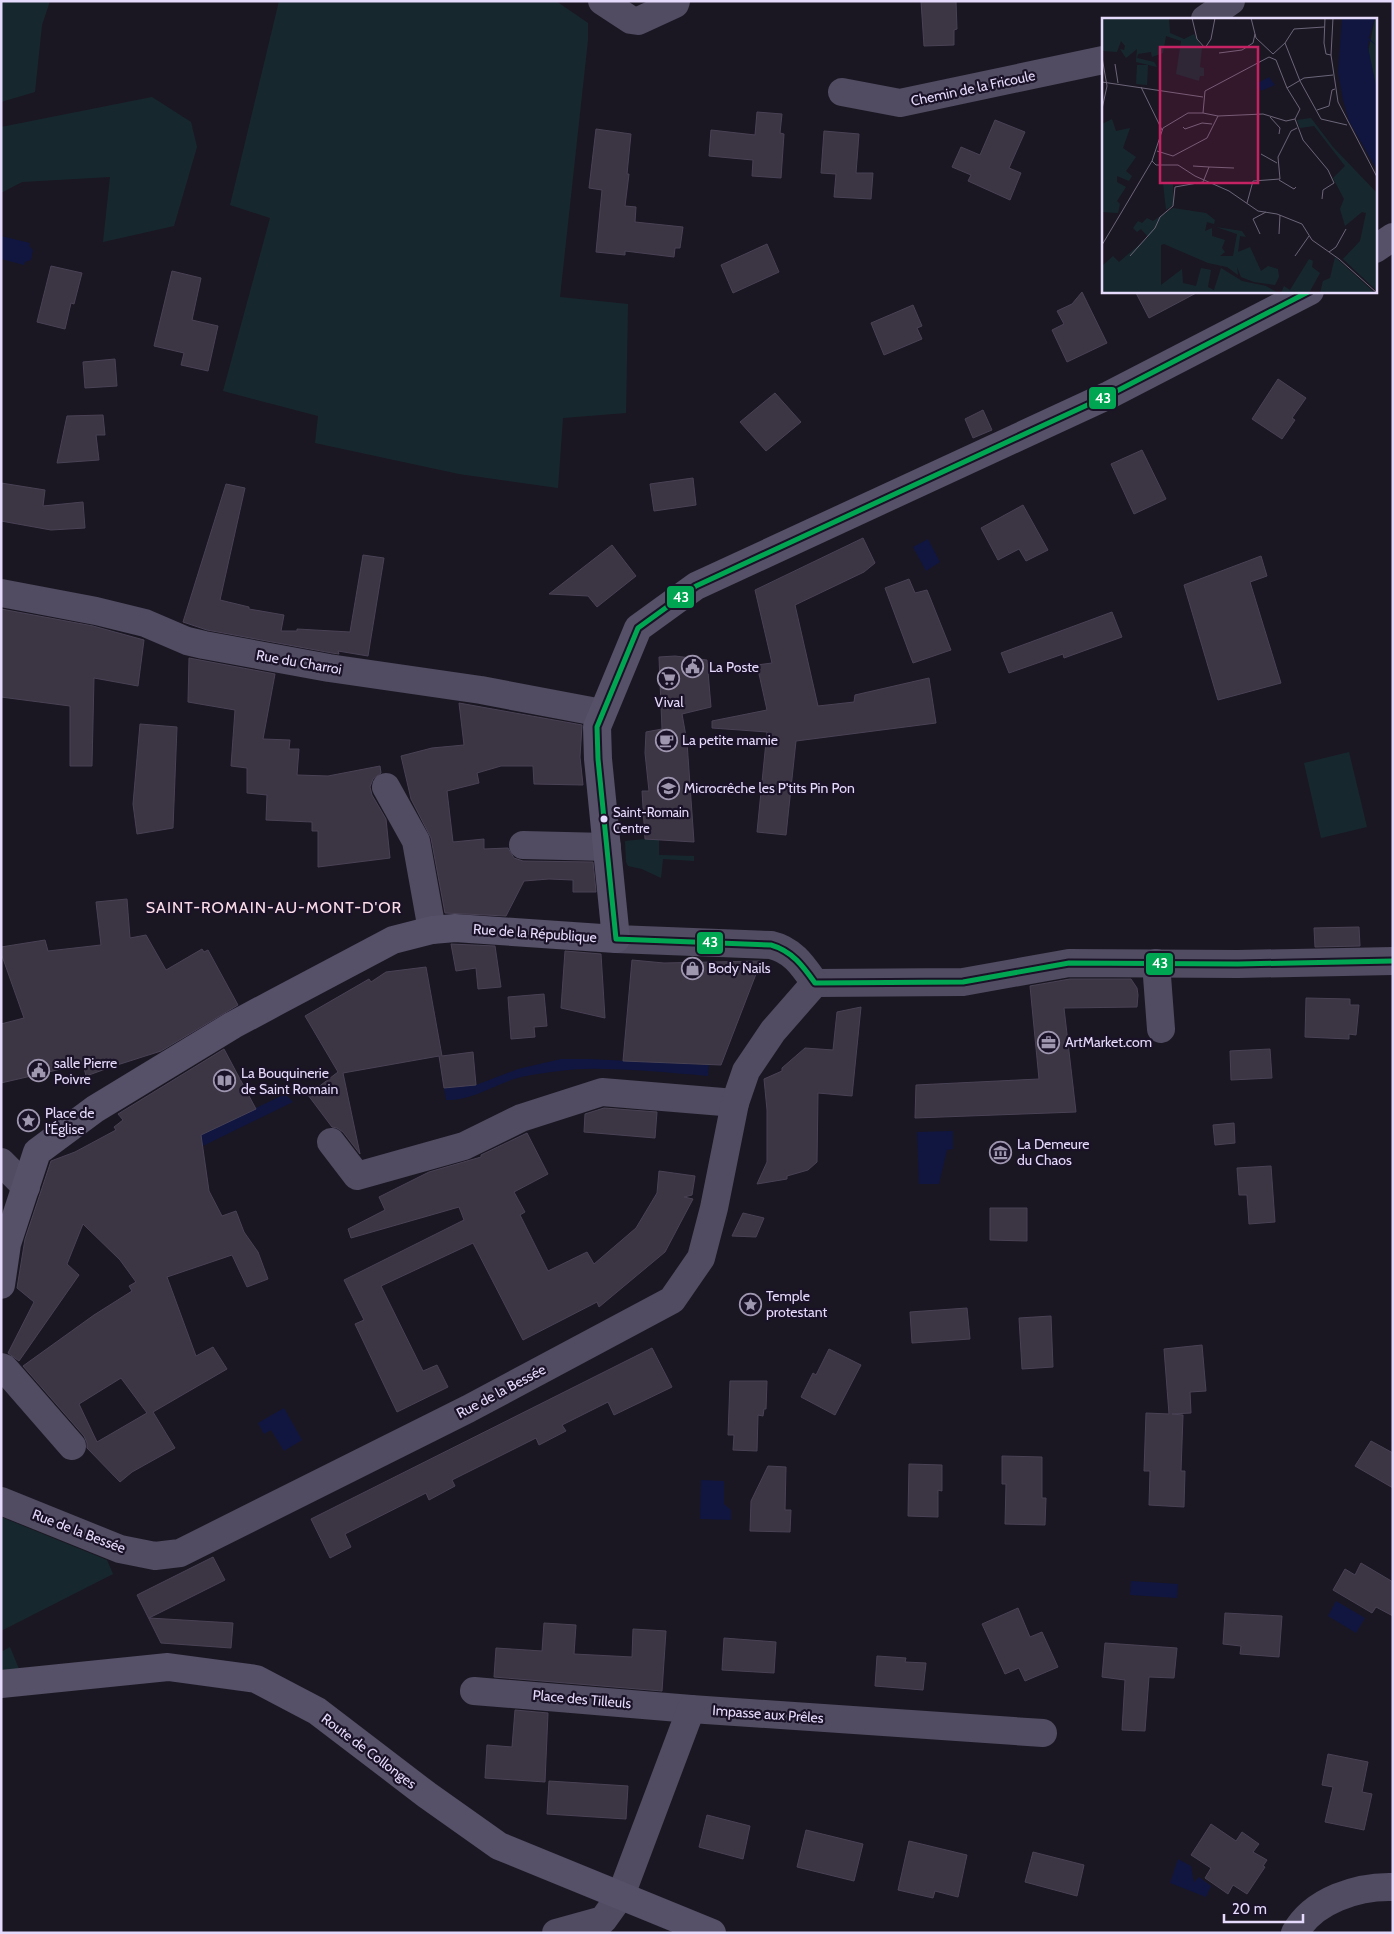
<svg xmlns="http://www.w3.org/2000/svg" width="1394" height="1934" font-family="Cabin,sans-serif">
  <style>
    .green { fill: #16282e }
    .water { fill: #101640 }
    .building { fill: #3b3544; stroke: #494255; fill-rule: evenodd }
    .lines { fill: none; stroke-linecap: round; stroke-linejoin: round }
    .street { stroke: #514c62; stroke-width: 28 }
    .secondary { stroke: #565068; stroke-width: 28 }
    .bus-1-casing { stroke: #1a1227; stroke-width: 9 }
    .bus-1 { stroke: #00a651; stroke-width: 5 }
    .bus-dot { fill: #e6dafc; stroke: #1a1227; stroke-width: 2 }
    .labels { text-anchor: middle; stroke-width: 4.5; stroke-linejoin: round; paint-order: stroke }
    .bus-label { font-size: 13px; fill: #e6dafc; stroke: #1a1227; text-anchor: start }
    .street-label { font-size: 14px; fill: #e6dafc; stroke: #1a1227 }
    .poi-label { font-size: 14px; fill: #e6dafc; stroke: #1a1227; text-anchor: start }
    .quarter-label { font-size: 16px; letter-spacing: 1px; fill: #fcdce9; stroke: #1a1227 }
    .inset-road { fill: none; stroke: #6c6579; stroke-width: 1 }
    .view { fill: #c42263; fill-opacity: 0.15; stroke: #c42263; stroke-width: 2.5 }
    .inset-edge { fill: none; stroke: #e6dafc; stroke-width: 2.5 }
    .line-badge { stroke: #1a1227; stroke-width: 2 }
    .badge-label { font-size: 14px; text-anchor: middle; font-weight: bold; fill: #fff }
  </style>
  <rect width="100%" height="100%" fill="#1b1722"/>
  <g class="green">
    <path d="M1,1H50L42,25L35,92L1,102Z"/>
    <path d="M279,1H556L588,23V40L560,297L628,304L626,413L563,418L558,488L459,474L315,443L318,416L223,391L270,218L230,205Z"/>
    <path d="M152,97L191,122L197,147L174,226L103,242L110,177L22,182L1,193V127Z"/>
    <path d="M1349,752L1367,827L1321,838L1304,763Z"/>
    <path d="M645,839H659V855L694,856V861L663,859L661,878L642,869L628,866L626,862L625,841Z"/>
    <path d="M1,1517L107,1560L113,1574L1,1631Z"/>
    <path d="M10,1647L19,1669L1,1671V1652Z"/>
  </g>
  <g class="water">
    <path d="M1,236L30,243L29,246L33,250L31,260L25,262L24,265L1,259Z"/>
    <path d="M928,539L940,562L926,571L913,547Z"/>
    <path d="M561,1059H589L709,1065L708,1076C673,1073 637,1069 602,1069C576,1068 551,1072 526,1076C498,1081 475,1101 446,1100L444,1088L476,1085L518,1069Z"/>
    <path d="M285,1094L293,1102L203,1146L141,1168L172,1149Z"/>
    <path d="M953,1131V1149L947,1150L939,1184H919L917,1132Z"/>
    <path d="M284,1408L302,1440L284,1451L271,1430L264,1434L258,1423Z"/>
    <path d="M701,1480L724,1481V1504L731,1510V1520L700,1519Z"/>
    <path d="M1131,1581L1178,1584L1177,1598L1130,1595Z"/>
    <path d="M1336,1601L1365,1618L1356,1633L1328,1616Z"/>
    <path d="M1178,1859L1191,1866L1194,1882L1199,1877L1211,1886L1206,1897L1170,1883Z"/>
  </g>
  <g class="building">
    <path d="M921,1H956L957,29L954,30V45L924,46Z"/>
    <path d="M757,112L782,114L780,133L784,134L781,178L752,176L753,160L709,156L711,130L755,135Z"/>
    <path d="M995,120L1025,132L1009,168L1021,173L1010,200L968,181L971,175L952,167L961,147L980,155Z"/>
    <path d="M596,129L631,134L627,174H629L625,206L636,207L635,222L683,227L680,248H675L674,257L625,251V255L596,252L602,190L589,188Z"/>
    <path d="M824,131L859,134L856,173H873L871,199L834,197L836,174L821,173Z"/>
    <path d="M767,244L779,272L733,293L721,265Z"/>
    <path d="M51,266L82,273L74,304L71,303L65,329L37,322Z"/>
    <path d="M172,271L201,278L192,320L218,326L208,371L181,365L184,353L154,346Z"/>
    <path d="M1135,291H1200L1149,318Z"/>
    <path d="M1082,292L1107,343L1067,362L1052,330L1064,324L1057,311L1072,304Z"/>
    <path d="M913,305L922,326L917,328L922,339L884,355L871,323Z"/>
    <path d="M115,359L117,386L85,388L83,362Z"/>
    <path d="M1278,379L1306,398L1292,418L1295,420L1282,439L1252,419Z"/>
    <path d="M775,393L801,422L766,451L740,422Z"/>
    <path d="M983,410L992,430L973,438L965,419Z"/>
    <path d="M103,415L105,435H96L99,460L57,463L67,416Z"/>
    <path d="M1142,450L1166,499L1134,514L1111,464Z"/>
    <path d="M693,478L696,505L654,511L650,484Z"/>
    <path d="M1,483L45,490L43,506L83,502L85,528L51,530L1,521Z"/>
    <path d="M226,484L245,488L220,600L249,607V609L284,615L281,631H297V629L350,632L363,555L384,558L368,656L338,651L339,654L332,653L207,630L183,622Z"/>
    <path d="M1023,505L1048,550L1026,561L1019,549L998,560L981,528Z"/>
    <path d="M863,538L875,563L864,572L795,605L818,706L854,702L855,695L929,678L936,723L796,741L786,835L757,832L767,732L712,728V721L767,710L757,665L772,663L755,590Z"/>
    <path d="M612,545L636,576L597,607L588,596L549,594Z"/>
    <path d="M1261,556L1267,576L1250,582L1281,683L1218,700L1184,585Z"/>
    <path d="M909,579L915,593L927,590L951,650L913,663L885,588Z"/>
    <path d="M1,609L93,626L144,640L138,686L94,678L92,766H70V706L1,697Z"/>
    <path d="M1112,612L1122,637L1064,658L1063,654L1009,673L1001,653Z"/>
    <path d="M675,656L707,660L711,707L682,714L687,742L694,842L645,839L642,791H649L645,753L646,732L662,729L659,657Z"/>
    <path d="M189,658L275,674L263,739L290,740L289,749H299L297,775L328,776L380,766L381,773L373,779L370,787L372,795L386,819L390,858L318,867V831H312V822L266,820L267,795L247,793V768L231,766L235,710L188,702Z"/>
    <path d="M459,703L582,725L580,757L583,785L534,784L533,766H501L477,773L479,783L447,791L453,842L484,839V849L508,848L514,858L523,861L593,862L596,892H573V880L549,879L524,881L506,916L445,913L431,838L411,799L401,756L432,748L464,745Z"/>
    <path d="M140,724L177,727L173,828L137,834L133,804Z"/>
    <path d="M127,899L130,938L146,935L166,970L202,949L204,952L208,950L238,1005L161,1051L114,1066L86,1076L83,1064L1,1083V1024L24,1018L1,953V947L45,940L48,951L101,945L96,902Z"/>
    <path d="M1359,927L1360,946L1315,947L1314,928Z"/>
    <path d="M451,944L495,946L501,987L478,989L476,968L456,971Z"/>
    <path d="M565,951L601,954L605,1018L561,1008Z"/>
    <path d="M632,960L664,963L761,961L721,1065L623,1061Z"/>
    <path d="M426,967L442,1056L473,1052L476,1085L444,1088L439,1056L343,1073L360,1154L343,1132L337,1128L332,1127L308,1095L338,1072L305,1016L369,979L371,982L386,972Z"/>
    <path d="M1070,979H1131L1137,988L1138,995L1137,1007L1064,1008L1076,1112L915,1118L916,1085L1039,1079L1030,986Z"/>
    <path d="M544,994L547,1026L534,1027L535,1037L511,1039L508,997Z"/>
    <path d="M1306,998L1350,999V1005H1359L1356,1035L1349,1034V1039L1305,1037Z"/>
    <path d="M861,1007L852,1096L818,1093L817,1162L808,1170L787,1176V1179L757,1184L767,1162V1110L764,1079L782,1071V1068L805,1048L833,1050L837,1012Z"/>
    <path d="M224,1049L256,1109L201,1135L209,1191L222,1216L236,1211L244,1232L258,1252L268,1279L247,1287L232,1255L167,1277L196,1356L213,1347L227,1369L153,1412L175,1448L132,1472L120,1482L87,1448V1443L84,1436L23,1366L94,1315L132,1291L129,1286L136,1282L120,1260L83,1224L67,1264L79,1275L19,1361L8,1353L34,1302L17,1288L25,1239L51,1161L75,1152L116,1130L114,1127L123,1120L118,1114ZM121,1378L147,1413L97,1442L79,1404Z"/>
    <path d="M1270,1049L1272,1078L1231,1080L1230,1051Z"/>
    <path d="M604,1108L657,1112L655,1138L584,1132L585,1114Z"/>
    <path d="M1234,1123L1235,1143L1215,1145L1213,1125Z"/>
    <path d="M527,1133L548,1174L514,1192L525,1212L520,1215L548,1271L587,1252L594,1264L636,1228L657,1193L659,1171L695,1176L692,1195L684,1197L693,1199L665,1252L599,1307L597,1302L523,1340L473,1243L381,1286L423,1371L437,1365L448,1387L397,1412L355,1324L364,1320L344,1280L464,1220L459,1207L351,1238L348,1229L385,1210L379,1197L429,1172L481,1157V1155Z"/>
    <path d="M1271,1166L1275,1222L1249,1224L1247,1195H1239L1237,1168Z"/>
    <path d="M990,1208H1027V1241L990,1240Z"/>
    <path d="M743,1213L764,1218L756,1237L732,1236Z"/>
    <path d="M967,1308L970,1339L912,1343L910,1312Z"/>
    <path d="M1051,1316L1053,1367L1022,1369L1019,1318Z"/>
    <path d="M1202,1345L1206,1391L1190,1392L1191,1413L1172,1414L1183,1415L1181,1471H1185L1184,1507L1149,1505L1150,1471H1144L1146,1413L1169,1414L1164,1349Z"/>
    <path d="M652,1348L672,1387L614,1415L608,1402L562,1425L566,1431L539,1445L536,1438L452,1480L455,1486L429,1500L426,1493L345,1534L351,1547L330,1558L311,1519Z"/>
    <path d="M829,1349L861,1365L835,1415L801,1397L813,1373L816,1375Z"/>
    <path d="M730,1381H767L766,1409H764L763,1416L758,1415L757,1451L733,1450L734,1435H728Z"/>
    <path d="M1371,1441L1393,1453V1488L1355,1466Z"/>
    <path d="M1002,1456L1042,1457V1498H1046L1045,1525L1005,1524L1006,1484H1002Z"/>
    <path d="M909,1464L942,1465V1491L938,1490V1517L908,1516Z"/>
    <path d="M768,1466L786,1467L785,1510H791L790,1532L750,1531L751,1501Z"/>
    <path d="M213,1557L225,1580L149,1618L233,1623L231,1648L161,1643L137,1595Z"/>
    <path d="M1361,1563L1393,1582V1616L1376,1607L1372,1613L1333,1590L1345,1569L1355,1575Z"/>
    <path d="M1018,1608L1030,1637L1042,1632L1058,1667L1025,1681L1019,1668L1005,1674L982,1624Z"/>
    <path d="M1225,1613L1282,1616L1279,1657L1240,1654L1241,1646L1223,1644Z"/>
    <path d="M544,1623L576,1625L574,1654L632,1657L633,1629L666,1631L662,1691L494,1677L496,1648L542,1651Z"/>
    <path d="M724,1638L776,1642L774,1673L722,1670Z"/>
    <path d="M1105,1643L1177,1648L1174,1678L1149,1677L1145,1731L1122,1730L1125,1680L1102,1677Z"/>
    <path d="M877,1656L906,1658L905,1662L926,1663L923,1690L875,1686Z"/>
    <path d="M515,1710L548,1713L545,1782L485,1778L487,1745L512,1747Z"/>
    <path d="M1328,1754L1368,1762L1362,1792L1372,1794L1364,1830L1325,1822L1333,1787L1322,1785Z"/>
    <path d="M549,1781L628,1786L626,1819L547,1814Z"/>
    <path d="M707,1815L750,1826L743,1859L699,1847Z"/>
    <path d="M1211,1824L1236,1841L1242,1832L1259,1844L1253,1852L1267,1860L1263,1866L1265,1867L1247,1894L1233,1885L1228,1894L1205,1878L1211,1868L1191,1855Z"/>
    <path d="M806,1830L863,1844L854,1881L797,1867Z"/>
    <path d="M909,1841L967,1855L958,1897L935,1891L933,1898L898,1890Z"/>
    <path d="M1033,1852L1084,1865L1077,1896L1025,1882Z"/>
  </g>
  <g class="lines">
    <g class="street">
      <path d="M602,1L631,20L638,21L675,4L676,1"/>
      <path d="M1205,19L1231,1"/>
      <path d="M842,92L900,103L1103,60"/>
      <path d="M1,593L96,611L145,623L187,641L204,645L329,668L481,690L602,713"/>
      <path d="M386,787L416,841L432,930"/>
      <path d="M523,845L607,847"/>
      <path d="M616,939L771,945C793,950 803,966 815,983"/>
      <path d="M1156,963L1161,1029"/>
      <path d="M815,983L963,982L1069,963L1238,964L1393,961"/>
      <path d="M331,1142L357,1176L464,1146L521,1118L602,1092L735,1103"/>
      <path d="M1,1162L26,1187"/>
      <path d="M1,1367L4,1368L72,1446"/>
      <path d="M1,1501L120,1549L155,1556L180,1553L468,1409L672,1300L701,1258L714,1208L735,1103L746,1071L773,1031L815,983"/>
      <path d="M474,1691L691,1709"/>
      <path d="M556,1933L603,1920L621,1895L691,1709L1043,1733"/>
      <path d="M1295,1933C1313,1900 1358,1886 1393,1887"/>
    </g>
    <g class="secondary">
      <path d="M1375,249L1393,237"/>
      <path d="M1,1285L7,1244L37,1152L95,1109L233,1025L276,1002L393,940L432,930L455,928L616,939L598,759L597,727L638,628L696,586L1109,395L1310,291"/>
      <path d="M1,1684L168,1667L256,1679L317,1711L427,1795L499,1846L712,1933"/>
    </g>
    <defs>
      <path id="bus-1" d="M1310,291L1109,395L696,586L638,628L597,727L598,759L616,939L771,945C792,951 803,966 815,983L963,982L1069,963L1238,964L1393,961"/>
    </defs>
    <use href="#bus-1" class="bus-1-casing"/>
    <use href="#bus-1" class="bus-1"/>
  </g>
  <defs>
    <symbol id="civic-ring" viewBox="-11 -11 22 22"><circle r="9.5" fill="#1a1227" stroke="#9f96b0" stroke-width="1.5"/><path d="M-.6-6.5H3V-4.5H.6V-3L4-1V1h2V6H-6V1h2V-1L-.6-3ZM-1.2 2.5V6h2.4V2.5Z" fill="#9f96b0"/></symbol>
    <symbol id="supermarket-ring" viewBox="-11 -11 22 22"><circle r="9.5" fill="#1a1227" stroke="#9f96b0" stroke-width="1.5"/><path d="M-6-5.5h2.5l.6 2H6L4.5 2H-2.5L-4.4-4H-6ZM-1.5 3.2a1.3 1.3 0 1 0 .1 0ZM3 3.2a1.3 1.3 0 1 0 .1 0Z" fill="#9f96b0"/></symbol>
    <symbol id="cafe-ring" viewBox="-11 -11 22 22"><circle r="9.5" fill="#1a1227" stroke="#9f96b0" stroke-width="1.5"/><path d="M-5.5-4.5H6V0H3Q3 3.5 0 3.5H-2.5Q-5.5 3.5-5.5 0ZM3-3.2v2h1.7v-2ZM-6 4.5H4V6H-6Z" fill="#9f96b0"/></symbol>
    <symbol id="school-ring" viewBox="-11 -11 22 22"><circle r="9.5" fill="#1a1227" stroke="#9f96b0" stroke-width="1.5"/><path d="M0-5L7-2L0 1L-7-2ZM-4 1L0 2.5L4 1V4Q0 6-4 4Z" fill="#9f96b0"/></symbol>
    <symbol id="shop-ring" viewBox="-11 -11 22 22"><circle r="9.5" fill="#1a1227" stroke="#9f96b0" stroke-width="1.5"/><path d="M-5-2.5h2.3a2.7 3.5 0 0 1 5.4 0H5L5.5 6h-11ZM-1.5-2.5h3a1.5 2.3 0 0 0-3 0Z" fill="#9f96b0"/></symbol>
    <symbol id="office-ring" viewBox="-11 -11 22 22"><circle r="9.5" fill="#1a1227" stroke="#9f96b0" stroke-width="1.5"/><path d="M-6-3h4V-5.5h4V-3h4V5H-6ZM-1-4.5V-3h2v-1.5ZM-6 0V1H6V0Z" fill="#9f96b0"/></symbol>
    <symbol id="library-ring" viewBox="-11 -11 22 22"><circle r="9.5" fill="#1a1227" stroke="#9f96b0" stroke-width="1.5"/><path d="M-6-4Q-3-5.5-.7-3.5V5Q-3 3-6 4ZM6-4Q3-5.5 .7-3.5V5Q3 3 6 4Z" fill="#9f96b0"/></symbol>
    <symbol id="sight-ring" viewBox="-11 -11 22 22"><circle r="9.5" fill="#1a1227" stroke="#9f96b0" stroke-width="1.5"/><path d="M0-6L1.8-2.2L6-1.7L2.9 1.2L3.7 5.4L0 3.3L-3.7 5.4L-2.9 1.2L-6-1.7L-1.8-2.2Z" fill="#9f96b0"/></symbol>
    <symbol id="museum-ring" viewBox="-11 -11 22 22"><circle r="9.5" fill="#1a1227" stroke="#9f96b0" stroke-width="1.5"/><path d="M0-6L6-3V-2H-6V-3ZM-5-1h2V3h-2ZM-1-1h2V3h-2ZM3-1h2V3H3ZM-6 4H6V6H-6Z" fill="#9f96b0"/></symbol>
  </defs>
  <g fill-rule="evenodd">
    <use href="#civic-ring" x="680" y="654" width="25" height="25"/>
    <use href="#supermarket-ring" x="656" y="666" width="25" height="25"/>
    <use href="#cafe-ring" x="654" y="728" width="25" height="25"/>
    <use href="#school-ring" x="656" y="776" width="25" height="25"/>
    <use href="#shop-ring" x="680" y="956" width="25" height="25"/>
    <use href="#office-ring" x="1036" y="1030" width="25" height="25"/>
    <use href="#civic-ring" x="26" y="1058" width="25" height="25"/>
    <use href="#library-ring" x="212" y="1068" width="25" height="25"/>
    <use href="#sight-ring" x="16" y="1108" width="25" height="25"/>
    <use href="#museum-ring" x="988" y="1140" width="25" height="25"/>
    <use href="#sight-ring" x="738" y="1292" width="25" height="25"/>
  </g>
  <circle class="bus-dot" cx="604" cy="819" r="4.5"/>
  <g class="labels">
    <g class="bus-label">
      <text x="613" y="817">Saint-Romain<tspan x="613" dy="16">Centre</tspan></text>
    </g>
    <g class="street-label">
      <text transform="translate(973 88) rotate(-12)" y="5">Chemin de la Fricoule</text>
      <text transform="translate(299 662) rotate(10)" y="5">Rue du Charroi</text>
      <text transform="translate(535 933) rotate(4)" y="5">Rue de la République</text>
      <text transform="translate(501 1391) rotate(-28)" y="5">Rue de la Bessée</text>
      <text transform="translate(79 1531) rotate(21)" y="5">Rue de la Bessée</text>
      <text transform="translate(582 1699) rotate(5)" y="5">Place des Tilleuls</text>
      <text transform="translate(768 1714) rotate(4)" y="5">Impasse aux Prêles</text>
      <text transform="translate(369 1751) rotate(37)" y="5">Route de Collonges</text>
    </g>
    <g class="poi-label">
      <text x="709" y="672">La Poste</text>
      <text x="669" y="707" text-anchor="middle">Vival</text>
      <text x="682" y="745">La petite mamie</text>
      <text x="684" y="793">Microcrêche les P'tits Pin Pon</text>
      <text x="708" y="973">Body Nails</text>
      <text x="1065" y="1047">ArtMarket.com</text>
      <text x="54" y="1068">salle Pierre<tspan x="54" dy="16">Poivre</tspan></text>
      <text x="241" y="1078">La Bouquinerie<tspan x="241" dy="16">de Saint Romain</tspan></text>
      <text x="45" y="1118">Place de<tspan x="45" dy="16">l'Église</tspan></text>
      <text x="1017" y="1149">La Demeure<tspan x="1017" dy="16">du Chaos</tspan></text>
      <text x="766" y="1301">Temple<tspan x="766" dy="16">protestant</tspan></text>
    </g>
    <g class="quarter-label">
      <text x="274" y="913">SAINT-ROMAIN-AU-MONT-D'OR</text>
    </g>
  </g>
  <g transform="translate(1102 18)">
    <rect width="275" height="275" fill="#1b1722"/>
    <path d="M0,0H67L68,15L82,21L92,16L100,30L98,49L102,50V58H98L97,63L74,56L79,23L64,18L61,35L50,39L49,34L36,36L35,40L52,44L55,49L34,44L35,31L24,40L18,31L22,32L23,28L19,23L15,34L1,33ZM273,0H275V77L266,35ZM35,47H46L45,67L34,66ZM209,100L231,129L275,175V273L241,241L258,223L264,195L260,194L243,208L238,191L242,181L231,160L243,148L212,108L198,110L195,102ZM10,101L14,113L28,110L21,130L34,139L24,153L30,158L27,163L15,158V164L24,169L15,183L18,186L16,195L0,194V106ZM61,165L71,166V187L64,192ZM71,190L104,195L113,202L112,206L105,204L103,213L110,210V218L123,222L120,230L123,234L118,238H131L135,216L114,209L140,213L144,219L138,218L136,234L148,229L159,253L166,248L176,251L177,259L173,267L152,264L139,259L135,249L136,257L125,249L106,245L62,226L59,227V267L80,251L81,265L94,268L99,250L109,252L106,269L112,272L119,250L140,263L164,268L176,275H0V248L11,238L17,244L46,219L39,211L35,214L31,210L36,203L40,205L45,200L51,203ZM233,239L273,275H218L221,263L228,260ZM207,241L211,243L210,249L218,255L207,275H179L182,268L188,272Z" fill="#16282e"/>
    <path d="M240,0H273L267,20L275,28L267,22L266,29L275,72V152L247,103L241,82L236,54ZM167,59L173,67L159,73L156,65Z" fill="#101640"/>
    <path class="inset-road" d="M90,0L95,21L103,30L109,21L113,0M149,0L154,20L171,36M223,0L222,25L224,36L229,37M231,0L229,37L236,84L275,159M183,25L198,63L219,101L245,107M117,35L140,32L151,25L153,16M171,36L183,25L192,11L222,9M13,46L16,65M231,57L202,60L185,70L174,42L167,39L103,73L101,95H86L61,110L50,143L54,147H76L93,158L127,173L156,193L175,196L200,206L210,222L237,241L275,275M0,64L101,79M39,69L60,112M185,70L198,91L193,101M0,91L5,68L0,39M215,92L227,88L230,72L233,71M101,95L116,98L161,96L184,103L193,101M168,99L178,110L177,116M193,101L201,122L226,152L232,165L221,172L220,181M81,109L83,111L100,105L110,106M55,133L71,138L105,120L116,98M159,136L175,145M91,148L107,149M177,162L192,171L194,169M145,185L151,163L178,161L176,139L189,113L195,110M158,216L151,201L164,194M177,216L178,197M0,227L50,143M227,234L234,229L244,211M28,238L53,210L58,199L71,188L73,169L101,164L107,149L132,150M193,238L207,218"/>
    <path class="view" d="M58,29H156V165H58Z"/>
    <rect width="275" height="275" class="inset-edge"/>
  </g>
  <g class="line-badge">
    <rect x="1088" y="386" width="29" height="24" rx="5" fill="#00a651"/>
    <rect x="666" y="585" width="29" height="24" rx="5" fill="#00a651"/>
    <rect x="696" y="931" width="28" height="24" rx="5" fill="#00a651"/>
    <rect x="1145" y="952" width="29" height="24" rx="5" fill="#00a651"/>
  </g>
  <g class="badge-label">
    <text x="1103" y="403">43</text>
    <text x="681" y="602">43</text>
    <text x="710" y="947">43</text>
    <text x="1160" y="968">43</text>
  </g>
  <rect width="1394" height="1934" fill="none" stroke="#e6dafc" stroke-width="5"/>
  <path d="M1224 1914v8h79v-8" fill="none" stroke="#e6dafc" stroke-width="2.5"/>
  <text x="1232" y="1914" font-size="15" fill="#e6dafc" stroke="#1a1227" stroke-width="4" paint-order="stroke">20 m</text>
</svg>
